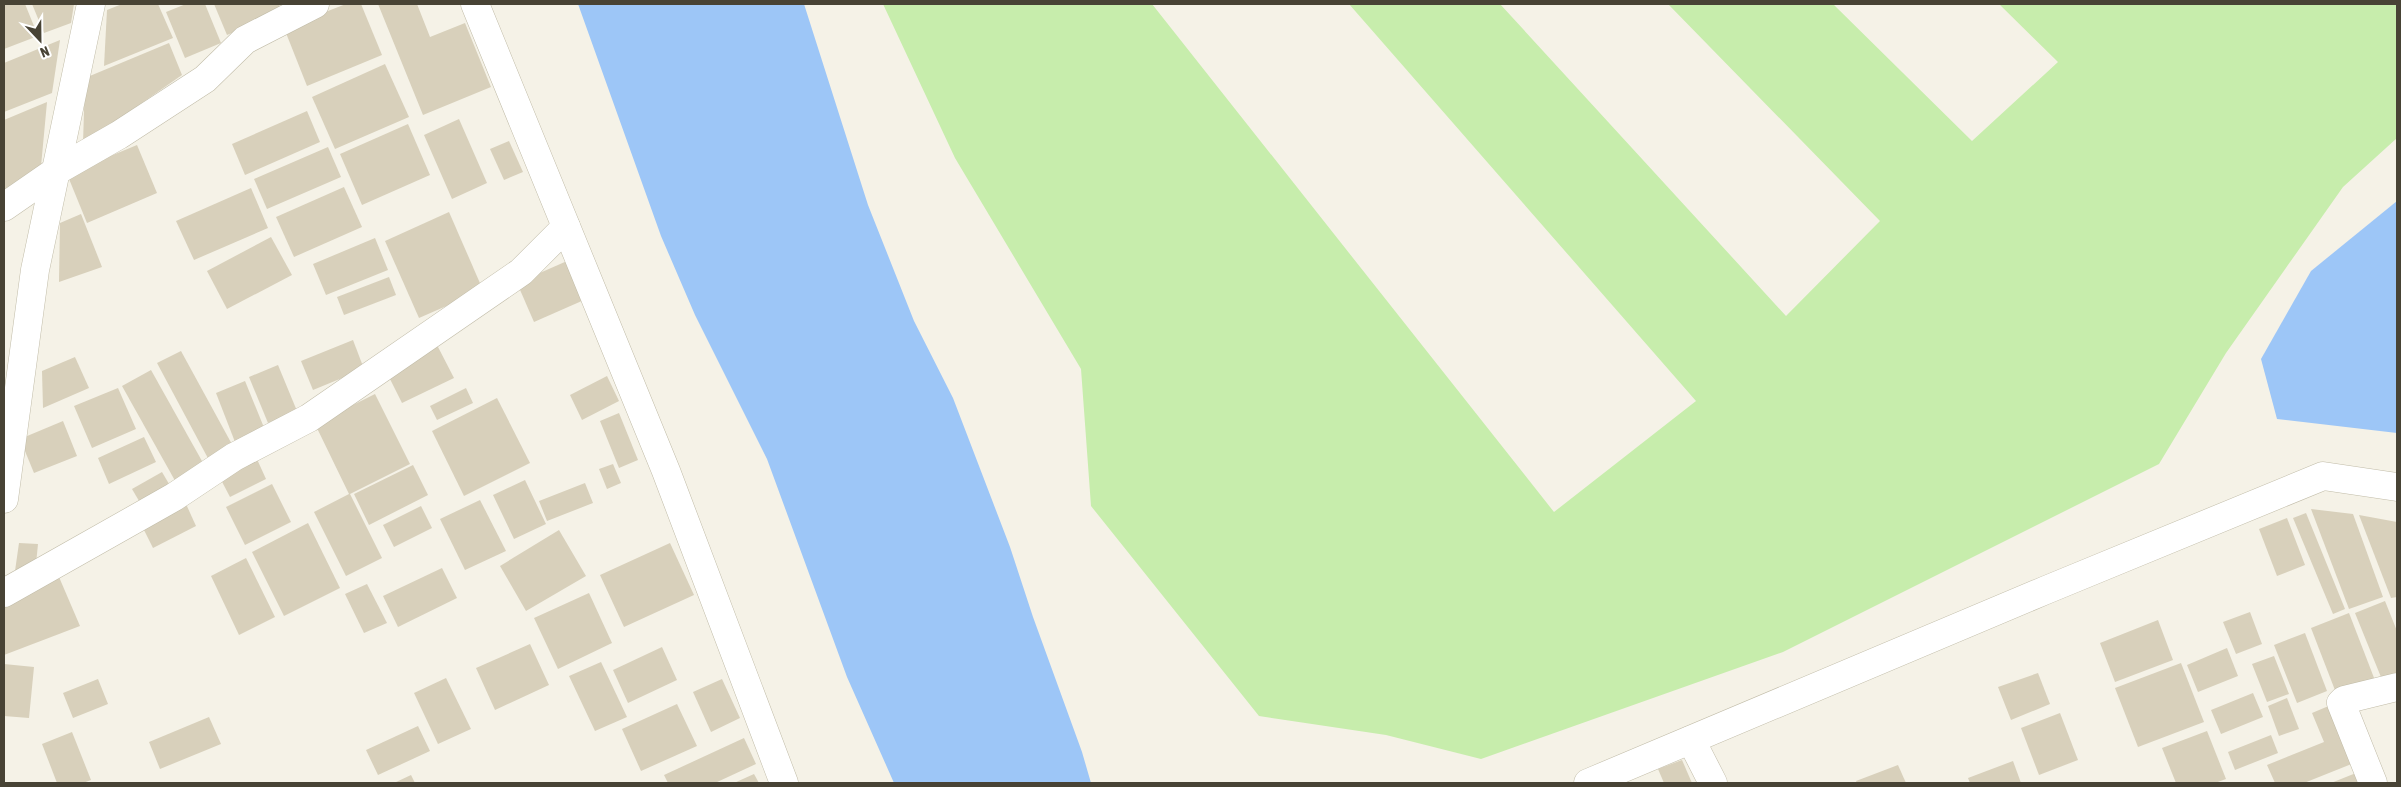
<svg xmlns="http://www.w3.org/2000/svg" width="2401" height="787" font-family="'Asap Condensed',sans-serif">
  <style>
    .green { fill: #c7edac }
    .water { fill: #9dc6f7 }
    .building { fill: #d8d0bb }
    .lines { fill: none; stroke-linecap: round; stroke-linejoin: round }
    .minor-casing { stroke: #c1bca8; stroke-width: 29 }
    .minor { stroke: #fff; stroke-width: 28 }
  </style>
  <rect width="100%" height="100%" fill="#f5f2e7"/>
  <path class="green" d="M883,4H1152L1554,512L1696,401L1349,4H1500L1786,316L1880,221L1668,4H1833L1972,141L2058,62L1999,4H2397V138L2343,187L2226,353L2159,464L1783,652L1481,759L1386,735L1259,716L1091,506L1081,369L955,158Z"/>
  <g class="water">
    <path d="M578,4H804L868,205L914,321L953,398L1010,547L1033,617L1082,752L1091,783H894L847,677L767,459L695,315L661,236Z"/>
    <path d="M2397,201V433L2277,419L2261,359L2311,271Z"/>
  </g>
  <g class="building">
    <path d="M4,4H25L38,36L4,49Z"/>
    <path d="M32,4H74L71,23L44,33Z"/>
    <path d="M122,4H158L173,38L104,66L107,10Z"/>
    <path d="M186,4H205L221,43L185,58L166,12Z"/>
    <path d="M214,4H279L282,12L227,35Z"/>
    <path d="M346,4H361L382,55L307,86L284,28Z"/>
    <path d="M378,4H417L430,37L465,23L491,87L423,115Z"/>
    <path d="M60,40L52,93L4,112V63Z"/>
    <path d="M169,43L182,75L83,144L85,78Z"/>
    <path d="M385,64L409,117L335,149L312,97Z"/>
    <path d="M47,102L40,177L4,192V120Z"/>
    <path d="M307,111L320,142L245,175L232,144Z"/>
    <path d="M459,119L487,183L452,199L424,135Z"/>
    <path d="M408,124L430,175L362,205L340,154Z"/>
    <path d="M509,141L523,172L504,180L490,149Z"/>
    <path d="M137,145L157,193L87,223L67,174Z"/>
    <path d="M328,147L341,177L267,209L254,179Z"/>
    <path d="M344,187L362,227L294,257L276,217Z"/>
    <path d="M251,188L268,228L194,260L176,221Z"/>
    <path d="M449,212L483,290L419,318L385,241Z"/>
    <path d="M81,214L102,267L59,282L60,223Z"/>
    <path d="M271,237L292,275L227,309L207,271Z"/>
    <path d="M375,238L388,270L326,295L313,264Z"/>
    <path d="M567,261L584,300L534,322L517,283Z"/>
    <path d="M389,277L396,295L344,315L337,297Z"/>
    <path d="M353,340L364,369L313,390L301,361Z"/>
    <path d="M437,345L454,378L402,403L386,371Z"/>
    <path d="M181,351L234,448L210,462L157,363Z"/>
    <path d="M75,357L89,388L43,408L42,371Z"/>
    <path d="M278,365L297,411L268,423L249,377Z"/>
    <path d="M151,370L207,470L178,486L122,386Z"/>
    <path d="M607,376L619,401L582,420L570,395Z"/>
    <path d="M245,381L265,430L235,442L216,393Z"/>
    <path d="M118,388L136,429L92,448L74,406Z"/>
    <path d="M466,388L473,403L437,420L430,406Z"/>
    <path d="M375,394L410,464L350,494L382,558L346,576L314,512L349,494L315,424Z"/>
    <path d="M497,398L530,463L464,496L432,431Z"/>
    <path d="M619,413L638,460L619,468L600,421Z"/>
    <path d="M63,421L77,456L34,473L20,439Z"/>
    <path d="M144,437L156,462L109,484L98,458Z"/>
    <path d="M256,457L266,479L230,497L219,476Z"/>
    <path d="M613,464L621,483L607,489L599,469Z"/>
    <path d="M413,465L428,495L369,525L354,494Z"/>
    <path d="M162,472L172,489L142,506L132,489Z"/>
    <path d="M525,480L546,524L514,539L493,495Z"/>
    <path d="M585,483L593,503L547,521L539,501Z"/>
    <path d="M272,484L291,522L245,545L226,507Z"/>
    <path d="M480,500L506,551L465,570L440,519Z"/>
    <path d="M186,504L196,526L153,548L142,526Z"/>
    <path d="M421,506L432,528L394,547L383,525Z"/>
    <path d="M2311,509L2353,514L2383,597L2349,609Z"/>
    <path d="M2306,513L2345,609L2333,614L2293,518Z"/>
    <path d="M2359,515L2397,522V597L2391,598Z"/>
    <path d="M2287,518L2305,565L2277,576L2259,529Z"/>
    <path d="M308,523L340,588L284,616L252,552Z"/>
    <path d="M559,530L586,576L526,611L500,566Z"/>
    <path d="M19,543L38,544L35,574L13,585Z"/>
    <path d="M670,543L694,595L624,627L600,575Z"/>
    <path d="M246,558L275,617L239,635L211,576Z"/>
    <path d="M442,568L457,598L398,627L383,596Z"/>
    <path d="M59,577L80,626L4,655L5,602Z"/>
    <path d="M367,584L387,623L364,633L345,594Z"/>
    <path d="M589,593L612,643L558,669L534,618Z"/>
    <path d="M2385,601L2397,631V682L2385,687L2355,613Z"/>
    <path d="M2250,612L2262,644L2236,654L2223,622Z"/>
    <path d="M2349,613L2376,683L2338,698L2311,628Z"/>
    <path d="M2158,620L2173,660L2115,682L2100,643Z"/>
    <path d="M2305,633L2327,691L2297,703L2274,645Z"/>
    <path d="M530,644L549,685L495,710L476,668Z"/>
    <path d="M662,647L677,680L628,703L613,670Z"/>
    <path d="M2227,648L2238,676L2198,692L2187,665Z"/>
    <path d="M2274,656L2289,694L2267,702L2252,664Z"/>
    <path d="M601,662L627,717L595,731L569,676Z"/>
    <path d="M2181,663L2204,722L2138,747L2115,688Z"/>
    <path d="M4,664L34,667L29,718L4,716Z"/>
    <path d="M2038,673L2050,704L2011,720L1998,687Z"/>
    <path d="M446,678L471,729L438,744L414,693Z"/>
    <path d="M98,679L108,704L73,718L63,693Z"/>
    <path d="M722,679L740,718L711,732L693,692Z"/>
    <path d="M2253,693L2263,717L2221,734L2211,710Z"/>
    <path d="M2287,698L2299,729L2279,736L2268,706Z"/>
    <path d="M677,704L697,746L641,771L622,729Z"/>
    <path d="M2331,705L2354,763L2304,783H2275L2267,765L2324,742L2312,713Z"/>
    <path d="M2060,713L2078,760L2039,775L2021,728Z"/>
    <path d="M209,717L221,744L160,769L149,742Z"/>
    <path d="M418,726L430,751L378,775L366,750Z"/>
    <path d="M2207,731L2226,779L2215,783H2176L2162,748Z"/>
    <path d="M72,732L91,780L83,783H57L42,744Z"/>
    <path d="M2271,735L2278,753L2235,770L2228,752Z"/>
    <path d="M744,738L756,764L715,783H668L664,775Z"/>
    <path d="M1682,760L1692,783H1664L1658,769Z"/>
    <path d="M2013,761L2021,783H1970L1968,778Z"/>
    <path d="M1898,765L1906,783H1857L1856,781Z"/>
    <path d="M2356,773L2360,783H2331Z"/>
    <path d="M754,774L759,783H734Z"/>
    <path d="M411,775L415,783H394Z"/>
  </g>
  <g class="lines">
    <defs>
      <g id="minor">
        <path d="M475,4L666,471L784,783"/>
        <path d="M4,207L56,171L119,135L205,79L245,40L315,4"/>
        <path d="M4,499L35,270L91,4"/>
        <path d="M4,593L174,497L234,457L309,418L521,272L566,227"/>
        <path d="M1691,740L1713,783"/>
        <path d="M1588,783L2046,590L2323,476L2397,487"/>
        <path d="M2373,783L2341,703L2344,700L2397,687"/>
      </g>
    </defs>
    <use href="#minor" class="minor-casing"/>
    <use href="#minor" class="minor"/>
  </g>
  <rect width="2401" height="787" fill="none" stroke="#484335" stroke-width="10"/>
  <g transform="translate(40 40) rotate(158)" stroke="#ffffff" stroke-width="4" paint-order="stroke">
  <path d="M0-4L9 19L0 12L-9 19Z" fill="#484335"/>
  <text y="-8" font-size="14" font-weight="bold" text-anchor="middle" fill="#484335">N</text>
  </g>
</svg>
